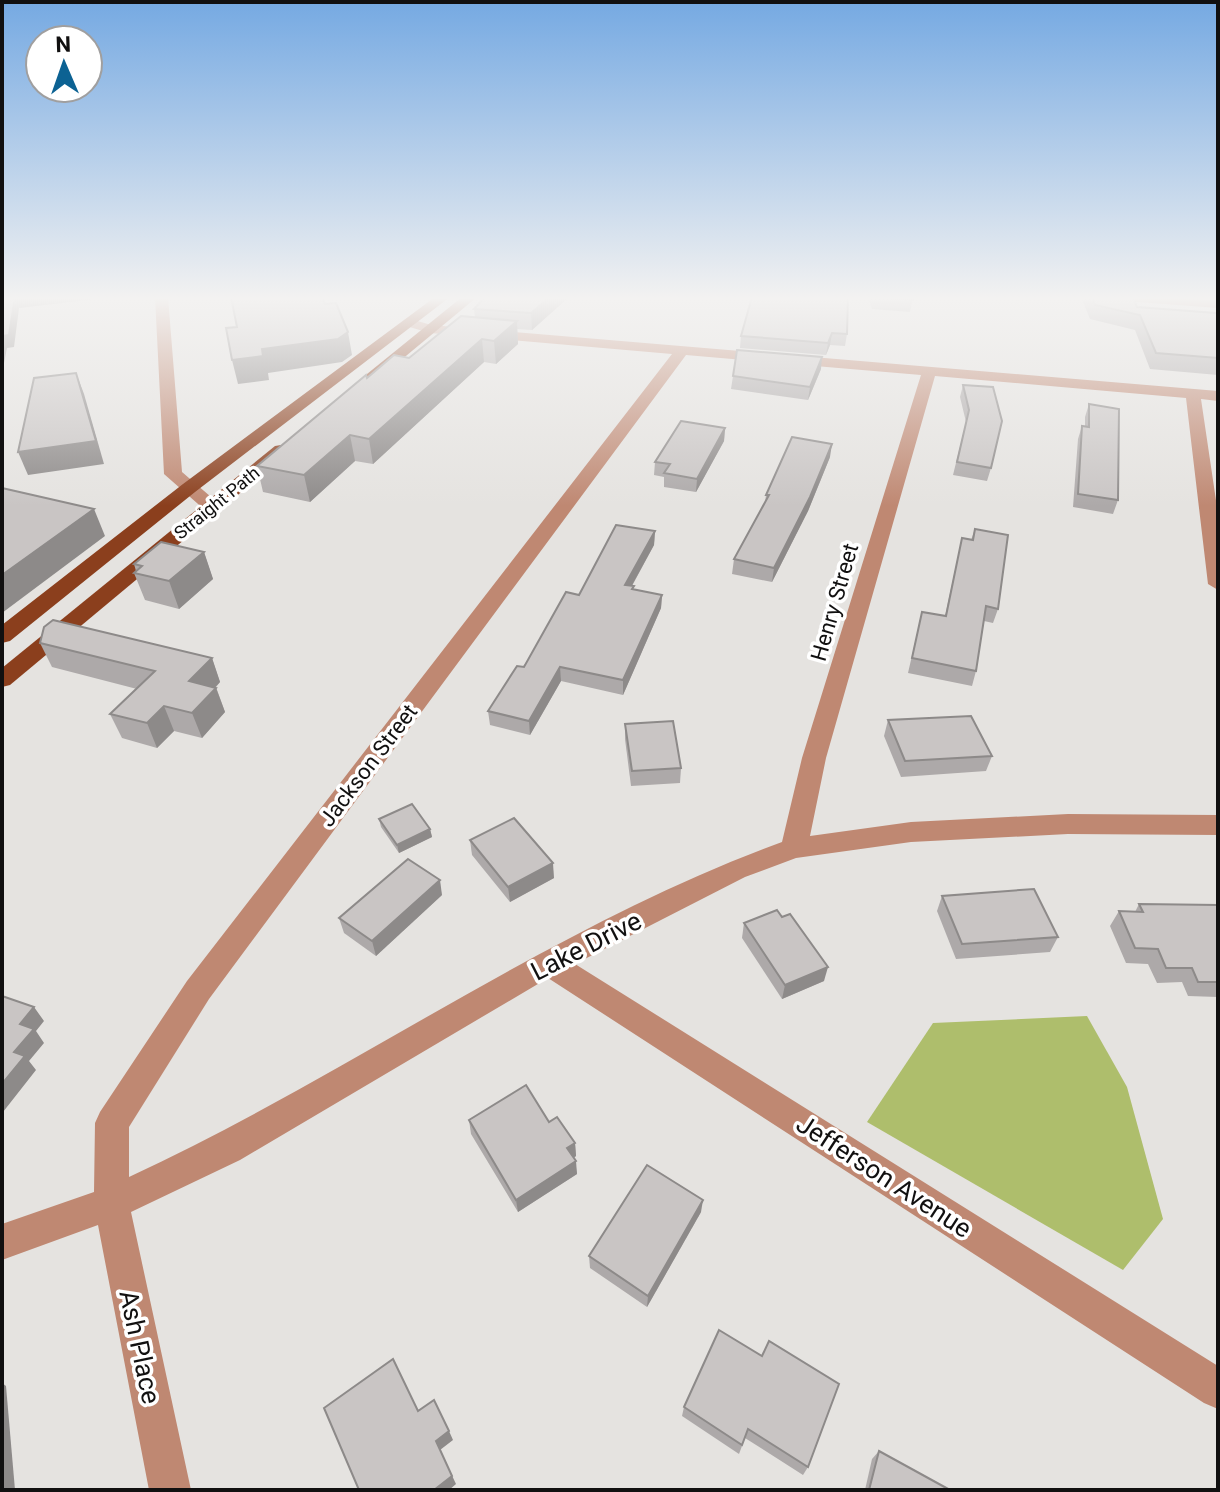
<svg xmlns="http://www.w3.org/2000/svg" width="1220" height="1492" font-family="Roboto,sans-serif">
  <style>
    .forest { fill: #aebe6c }
    .lines { fill: none; stroke-linecap: round; stroke-linejoin: round }
    .minor { fill: #bf8872; fill-rule: evenodd }
    .major { fill: #8b3f1d; fill-rule: evenodd }
    .wall { fill: #ada9a9 }
    .shaded-wall { fill: #8d8a89 }
    .building { fill: #c9c5c4; stroke: #8d8a89; stroke-width: 2 }
    .labels { text-anchor: middle; stroke-width: 7; stroke-linejoin: round; paint-order: stroke }
    .far-street-label { font-size: 18px; fill: #111010; stroke: #fff }
    .street-label { font-size: 22px; fill: #111010; stroke: #fff }
    .near-street-label { font-size: 26px; fill: #111010; stroke: #fff }
  </style>
  <rect width="100%" height="100%" fill="#e5e3e0"/>
  <path class="forest" d="M1087,1016L1127,1087L1163,1219L1123,1270L867,1122L933,1023Z"/>
  <g class="lines">
    <g class="minor">
      <path d="M155,297H168L182,472L218,503L221,507L218,511H206L164,474Z"/>
      <path d="M1117,297L1218,300V308L1124,301Z"/>
      <path d="M411,319L431,325L1218,391V401L1201,399L1218,514V590L1208,584L1186,398L935,376L826,758L810,836L911,822L1068,814L1218,815V835L1068,834L911,842L796,858L745,877L575,964L1218,1366V1409L1204,1403L548,978L240,1160L131,1212L191,1490H149L98,1225L2,1260V1224L94,1192L95,1123L100,1112L187,981L672,354L430,333L406,326V320ZM686,355L921,375L802,758L782,842C552,926 351,1074 129,1177V1127L209,999Z"/>
    </g>
    <g class="major">
      <path d="M435,297H450L195,492L10,641L2,643V625L183,484Z"/>
      <path d="M462,297H477L377,380H367V374Z"/>
      <path d="M281,445L287,446L289,450L287,454L10,685L2,687V668L275,446Z"/>
    </g>
  </g>
  <g class="wall">
    <path d="M569,297L532,330L517,329L518,344L496,364L484,362L373,464L355,461L310,502L263,492L257,466L367,378L409,358L475,317L474,309Z"/>
    <path d="M752,297L847,334L845,346L830,345L826,355L740,348L741,336Z"/>
    <path d="M868,297H913L910,312L872,309Z"/>
    <path d="M1081,297H1133L1137,307L1218,316V375L1150,369L1135,330L1090,319Z"/>
    <path d="M821,369L808,400L731,389L733,376Z"/>
    <path d="M963,385L991,468L987,481L953,475L966,422L960,397Z"/>
    <path d="M1089,404L1118,500L1113,514L1073,507L1078,439L1082,426H1085V417Z"/>
    <path d="M725,428L724,441L696,492L664,487V477L654,475L655,462Z"/>
    <path d="M830,457L808,511L772,582L732,574L734,559L765,503L766,495Z"/>
    <path d="M975,529L998,609L993,623L984,621L976,671L972,686L908,673L922,612L945,616L962,538L971,540Z"/>
    <path d="M655,531L654,545L632,586L634,590L662,595L661,608L623,695L561,681L530,735L490,725L488,711L579,595Z"/>
    <path d="M204,552L213,579L179,609L145,600L134,573L136,571L134,564Z"/>
    <path d="M40,643L212,658L220,682L216,687L225,712L202,738L174,731L157,748L122,738L110,714L137,689L52,667Z"/>
    <path d="M888,720L992,756L986,771L901,777L884,736Z"/>
    <path d="M625,724L681,768L680,783L631,786L625,739Z"/>
    <path d="M379,819L430,829L432,837L399,853L381,827Z"/>
    <path d="M470,840L554,878L510,902L472,855Z"/>
    <path d="M442,895L376,956L344,933L339,918Z"/>
    <path d="M942,896L1058,937L1050,952L956,959L937,911Z"/>
    <path d="M1139,904L1218,905V997L1188,996L1182,982L1157,983L1148,964L1126,963L1110,926L1119,911L1135,912Z"/>
    <path d="M744,923L824,981L782,999L742,938Z"/>
    <path d="M469,1120L549,1122L575,1143L576,1156L574,1158L577,1174L518,1212L471,1134Z"/>
    <path d="M701,1212L647,1307L590,1268L589,1256Z"/>
    <path d="M719,1330L808,1467L803,1475L745,1438L739,1454L682,1416L684,1407Z"/>
    <path d="M879,1451L950,1490H865L872,1459Z"/>
  </g>
  <g class="shaded-wall">
    <path d="M15,297H105V298L19,308L14,347L7,348L4,363L2,364V336Z"/>
    <path d="M550,297H569L532,330L531,313Z"/>
    <path d="M517,321L518,344L496,364L494,341Z"/>
    <path d="M348,332L352,355L342,362L268,373L269,380L238,384L232,360L262,349Z"/>
    <path d="M832,333L830,345L826,355L828,343Z"/>
    <path d="M482,339L484,362L373,464L369,439Z"/>
    <path d="M822,357L821,369L808,400L810,387Z"/>
    <path d="M76,373L84,394L104,464L28,475L18,452Z"/>
    <path d="M725,428L724,441L696,492L697,479Z"/>
    <path d="M350,435L355,461L310,502L304,475Z"/>
    <path d="M832,444L830,457L808,511L772,582L774,568Z"/>
    <path d="M94,509L105,536L2,613V575Z"/>
    <path d="M655,531L654,545L625,598V585Z"/>
    <path d="M204,552L213,579L179,609L169,581Z"/>
    <path d="M662,595L661,608L623,695V680Z"/>
    <path d="M212,658L220,682L198,706L189,681Z"/>
    <path d="M560,667L561,681L530,735L529,721Z"/>
    <path d="M216,688L225,712L202,738L192,713Z"/>
    <path d="M164,706L174,731L157,748L147,723Z"/>
    <path d="M430,829L432,837L399,853L397,845Z"/>
    <path d="M553,863L554,878L510,902L508,887Z"/>
    <path d="M440,880L442,895L376,956L372,941Z"/>
    <path d="M828,967L824,981L782,999L785,985Z"/>
    <path d="M34,1007L44,1021L36,1031L44,1043L29,1061L36,1070L3,1112L2,1084L14,1052L20,1024Z"/>
    <path d="M575,1143L576,1156L568,1161L567,1148Z"/>
    <path d="M576,1161L577,1174L518,1212L516,1200Z"/>
    <path d="M703,1200L701,1212L647,1307L648,1296Z"/>
    <path d="M2,1383L6,1386L15,1490H2Z"/>
    <path d="M449,1431L453,1440L440,1450L456,1484L449,1490H434L436,1441Z"/>
  </g>
  <g class="building">
    <path d="M2,297H15L9,335L2,336V338Z"/>
    <path d="M231,297H322L325,304L336,303L348,332L338,339L262,349L263,356L232,360L226,328L237,327Z"/>
    <path d="M485,297H550L531,313L474,309Z"/>
    <path d="M752,297H848L847,334L832,333L828,343L741,336Z"/>
    <path d="M874,297H913V300L874,298Z"/>
    <path d="M1092,297H1133L1137,307L1216,313L1218,316V358L1156,353L1140,315L1095,305Z"/>
    <path d="M461,316L517,321L494,341L482,339L369,439L350,435L304,475L257,466L366,375L367,378L394,355L409,358Z"/>
    <path d="M737,350L822,357L810,387L733,376Z"/>
    <path d="M76,373L96,441L18,452L34,378Z"/>
    <path d="M963,385L993,387L1002,421L991,468L957,462L969,410Z"/>
    <path d="M1089,404L1119,409L1118,500L1078,494L1082,426L1089,427Z"/>
    <path d="M681,421L725,428L697,479L664,473L670,464L655,462Z"/>
    <path d="M792,437L832,444L810,497L774,568L734,559L769,495H766Z"/>
    <path d="M2,488L94,509L2,575Z"/>
    <path d="M616,525L655,531L625,585L634,586L632,589L662,595L623,680L560,667L529,721L488,711L517,666L524,667L566,592L579,595Z"/>
    <path d="M975,529L1008,535L998,609L986,606L976,671L912,658L922,612L946,616L962,538L973,540Z"/>
    <path d="M161,542L204,552L169,581L134,573L142,566L134,564Z"/>
    <path d="M53,620L212,658L189,681L216,688L192,713L164,706L147,723L110,714L155,671L40,643L44,627Z"/>
    <path d="M971,716L992,756L905,761L888,720Z"/>
    <path d="M673,721L681,768L632,771L625,724Z"/>
    <path d="M412,804L430,829L397,845L379,819Z"/>
    <path d="M514,818L553,863L508,887L470,840Z"/>
    <path d="M408,859L440,880L372,941L339,918Z"/>
    <path d="M1034,889L1058,937L962,944L942,896Z"/>
    <path d="M1139,904L1218,905V982H1198L1192,968H1166L1158,949L1135,948L1119,911L1143,912Z"/>
    <path d="M777,910L782,917L790,914L828,967L785,985L744,923Z"/>
    <path d="M2,996L34,1007L20,1024L34,1029L14,1052L25,1056L2,1084Z"/>
    <path d="M526,1085L549,1122L557,1117L575,1143L567,1148L576,1161L516,1200L469,1120Z"/>
    <path d="M647,1165L703,1200L648,1296L589,1256Z"/>
    <path d="M719,1330L762,1356L769,1341L839,1384L808,1467L748,1429L742,1445L684,1407Z"/>
    <path d="M393,1359L418,1411L434,1400L449,1431L436,1441L452,1476L434,1490H359L324,1408Z"/>
    <path d="M879,1451L950,1490H869Z"/>
  </g>
  <linearGradient id="sky" x2="0" y2="1"><stop stop-color="#75a9e2"/><stop offset="0.59" stop-color="#f3f2f1"/><stop offset="1" stop-color="#f3f2f1" stop-opacity="0"/></linearGradient>
  <rect width="1220" height="506" fill="url(#sky)"/>
  <g class="labels">
    <g class="far-street-label">
      <text transform="translate(217 503) rotate(-39)" y="6">Straight Path</text>
    </g>
    <g class="street-label">
      <text transform="translate(834 602) rotate(-74)" y="8">Henry Street</text>
      <text transform="translate(368 765) rotate(-53)" y="8">Jackson Street</text>
    </g>
    <g class="near-street-label">
      <text transform="translate(586 946) rotate(-27)" y="9">Lake Drive</text>
      <text transform="translate(884 1176) rotate(33)" y="9">Jefferson Avenue</text>
      <text transform="translate(140 1347) rotate(78)" y="9">Ash Place</text>
    </g>
  </g>
  <rect width="1220" height="1492" fill="none" stroke="#111010" stroke-width="8"/>
  <g transform="translate(64 64) rotate(358)"><circle r="38" fill="#ffffff" stroke="#a09f9f" stroke-width="2"/>
  <path d="M0-6L14 30L0 20L-14 30Z" fill="#0c6293"/>
  <text y="-12" font-size="22" font-weight="bold" text-anchor="middle" fill="#111010">N</text>
  </g>
</svg>
